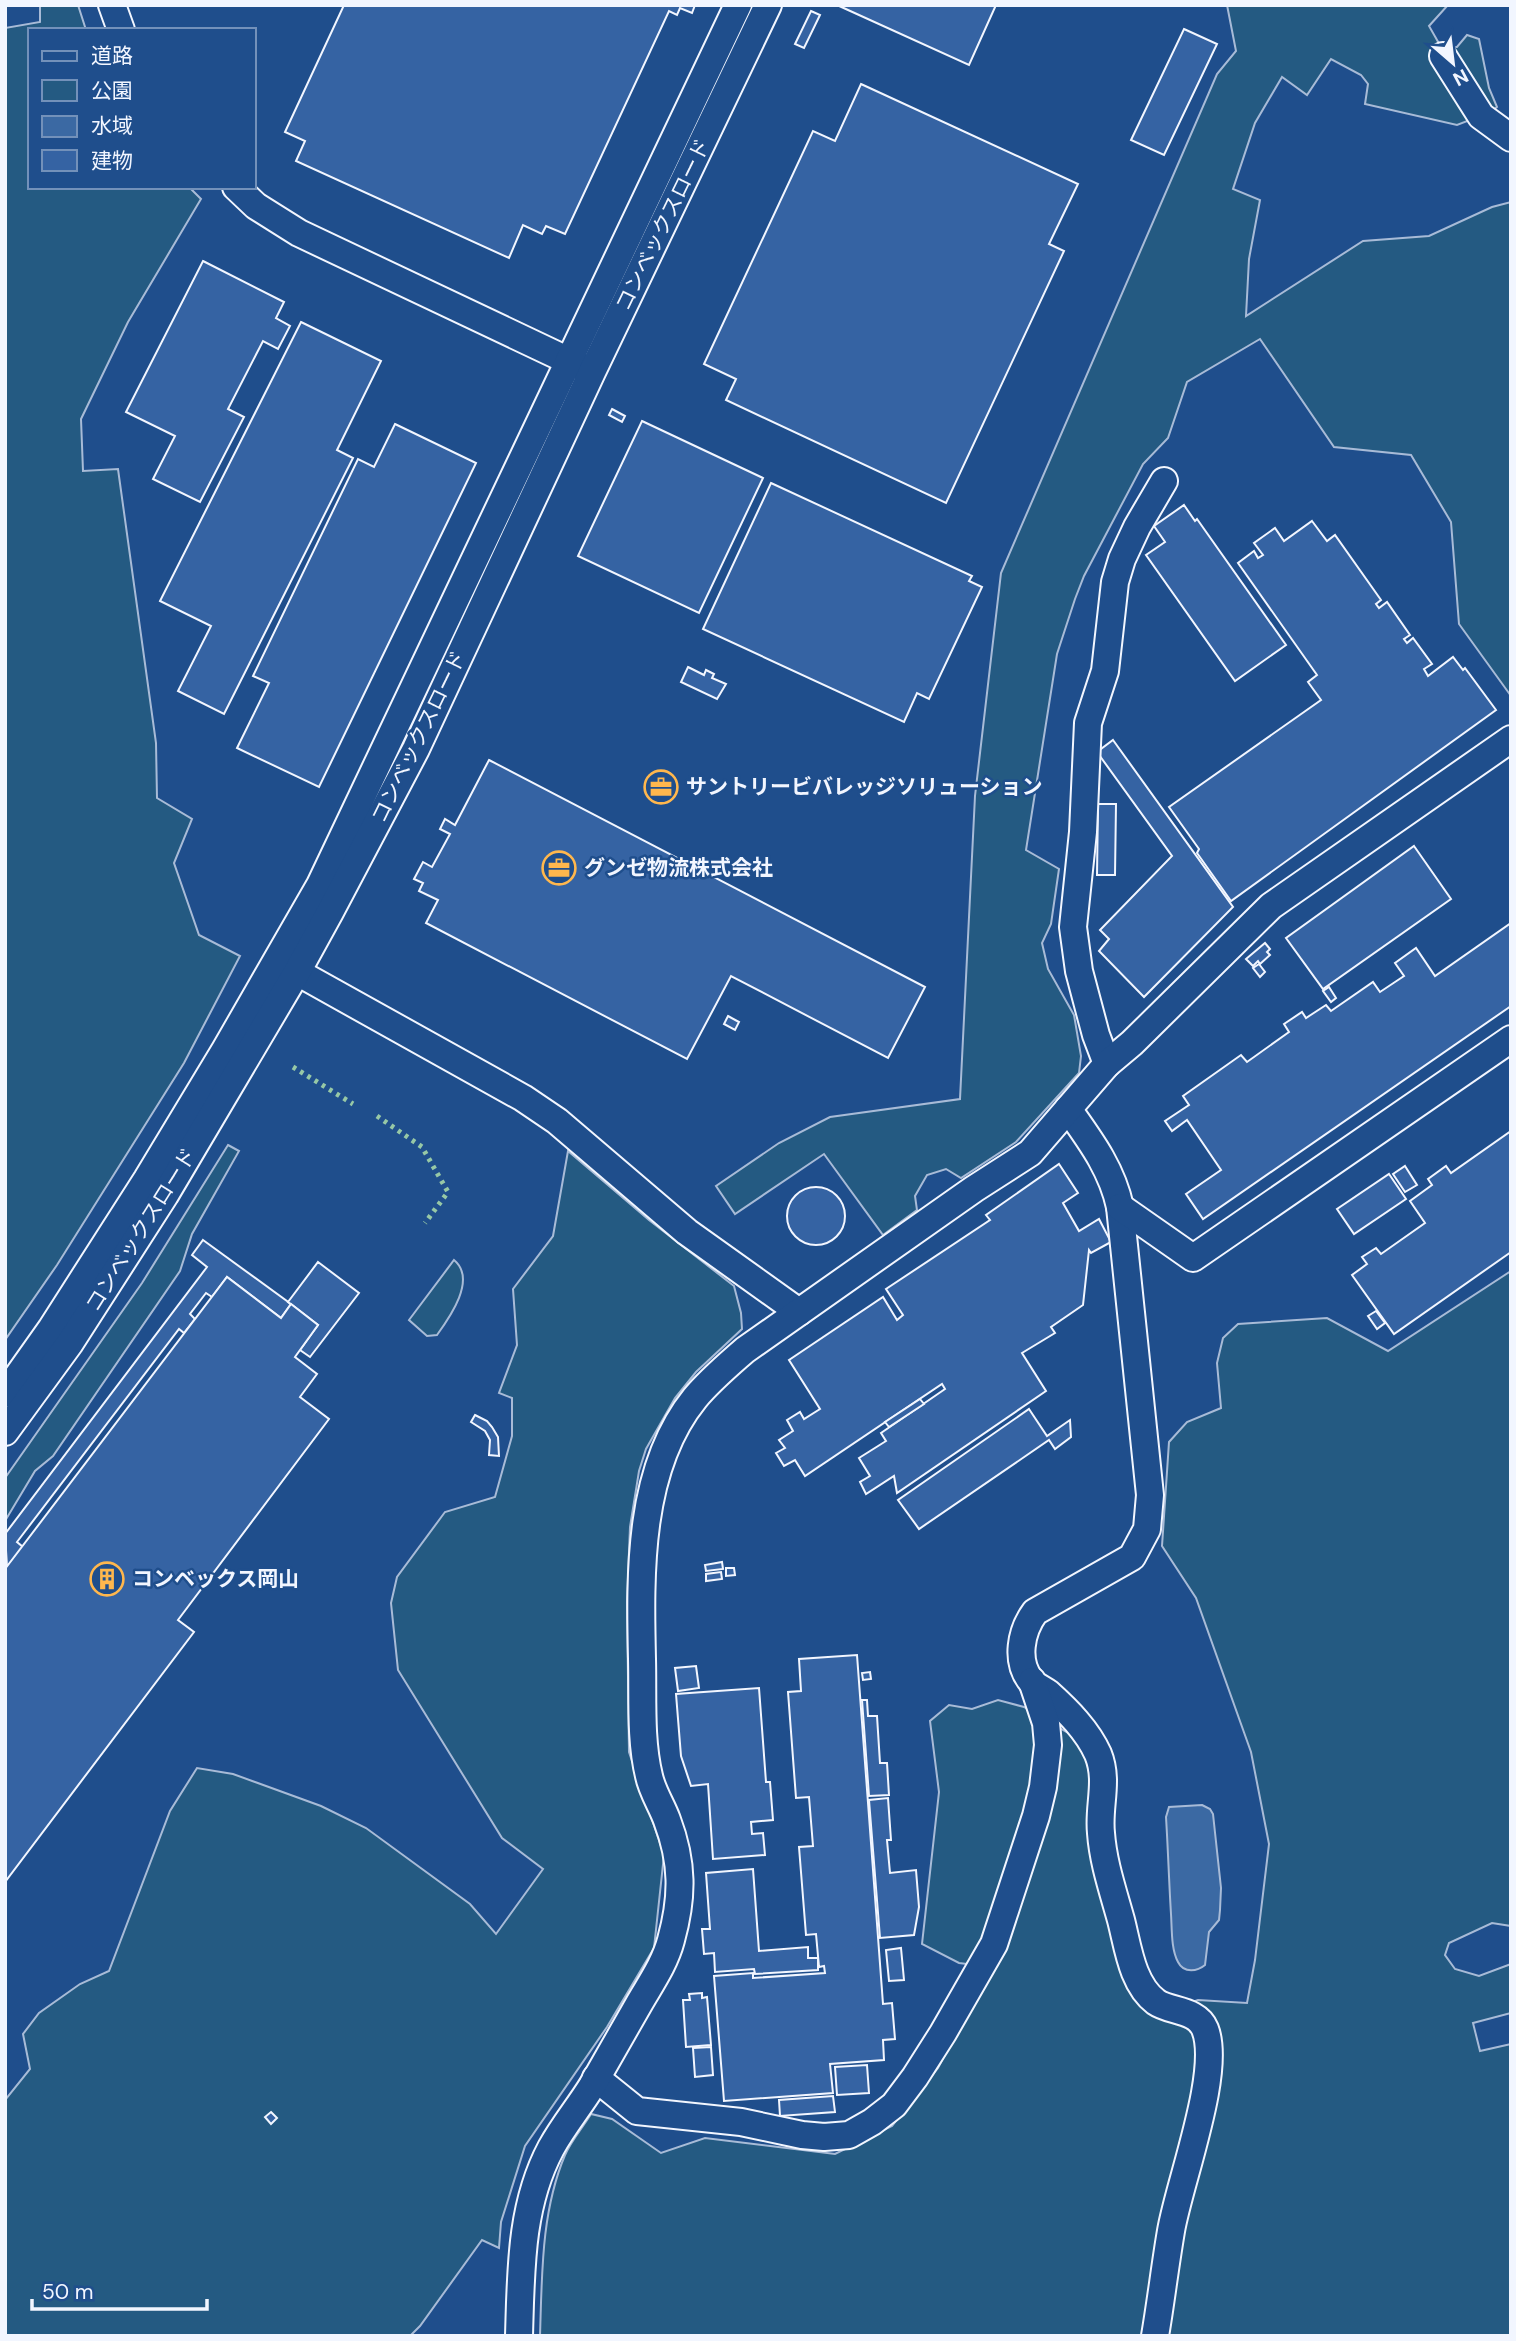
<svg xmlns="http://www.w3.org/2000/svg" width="1516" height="2341" font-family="'DM Sans','Noto Sans JP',sans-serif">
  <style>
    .green { fill: #245a82; stroke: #a8bbd7; stroke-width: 2 }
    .water { fill: #3b69a3; stroke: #a8bbd7; stroke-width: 2 }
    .building { fill: #3563a3; stroke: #f2f6ff; stroke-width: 2 }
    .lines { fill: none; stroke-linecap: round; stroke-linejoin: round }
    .minor-casing { stroke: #f2f6ff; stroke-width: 30 }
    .minor { stroke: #1f4e8c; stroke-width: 26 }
    .hedge { stroke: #97c8a6; stroke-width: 5; stroke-dasharray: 3.5 5; stroke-linecap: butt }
    .labels { text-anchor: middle; stroke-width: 5; stroke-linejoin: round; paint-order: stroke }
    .street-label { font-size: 21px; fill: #f2f6ff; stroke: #1f4e8c }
    .poi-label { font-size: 21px; font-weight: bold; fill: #f2f6ff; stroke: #1f4e8c; text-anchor: start }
  </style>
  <rect width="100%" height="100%" fill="#1f4e8c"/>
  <g class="green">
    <path d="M40,5H78L86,30H30V187H189L201,199L128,322L81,419L83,471L118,469L156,743L157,798L192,819L174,863L199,935L240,956L184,1063L57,1265L5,1340V28L40,22Z"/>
    <path d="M1227,5H1448L1429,26L1441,47H1457L1467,35L1479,39L1489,88L1497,107L1491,112L1457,125L1365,104L1368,84L1361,75L1331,59L1307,95L1282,77L1255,123L1233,189L1260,200L1249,259L1246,316L1363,241L1429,236L1492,207L1511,202V696L1459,624L1451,522L1411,455L1334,447L1260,339L1187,382L1168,438L1143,464L1084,576L1075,599L1057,654L1026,850L1059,869L1051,924L1042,943L1048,969L1074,1015L1081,1056L1079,1073L1016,1142L961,1178L946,1169L927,1175L915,1196L917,1210L883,1235L824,1154L735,1214L716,1186L779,1143L830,1117L960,1099L975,796L1001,573L1217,74L1236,51Z"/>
    <path d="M228,1145L239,1151L192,1234L180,1271L53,1456L35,1471L5,1521V1478L142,1283Z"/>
    <path d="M568,1151L649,1220L734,1286L741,1313L742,1329L696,1372L675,1398L646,1449L639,1471L630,1527L627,1602L629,1752L664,1855L654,1948L607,2027L525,2146L501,2222L499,2248L482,2240L420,2326L410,2336H5V2100L30,2069L23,2034L39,2013L80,1984L109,1971L170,1811L197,1768L233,1774L321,1806L366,1828L470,1904L496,1934L543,1869L502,1838L398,1670L391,1603L397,1577L445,1512L495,1497L512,1436V1398L499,1393L517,1345L513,1289L553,1236Z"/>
    <path d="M454,1260C477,1279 450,1317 437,1335L427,1336L409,1320Z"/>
    <path d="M1511,1271V1926L1492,1923L1449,1943L1445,1955L1455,1969L1479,1976L1511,1964V2013L1473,2023L1480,2051L1511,2044V2336H540C542,2275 541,2212 565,2155C571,2141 583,2127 591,2114L612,2119L661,2153L705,2138L835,2154L892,2126L938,2068L1008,1936L975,1965L959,1963L922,1944L939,1792L930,1721L949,1705L972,1709L998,1700L1024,1707L1068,1733L1087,1754L1155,2015L1198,2000L1247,2003L1255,1960L1269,1844L1251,1752L1196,1598L1162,1546L1169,1442L1187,1422L1221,1408L1217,1363L1223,1338L1238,1324L1327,1318L1388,1351Z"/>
  </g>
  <path class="water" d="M1202,1805L1210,1809L1213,1814L1221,1888L1220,1910L1219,1920L1209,1932L1205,1965C1198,1971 1184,1974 1178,1962C1171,1949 1172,1929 1171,1914C1169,1882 1168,1849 1166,1817L1169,1807Z"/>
  <g class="building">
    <path d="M344,5H695L692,13L680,8L677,15L669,11L565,234L546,226L542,234L523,225L509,258L296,161L305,141L285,132Z"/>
    <path d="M837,5H996L969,65Z"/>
    <path d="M811,11L820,15L804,48L795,44Z"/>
    <path d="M1184,29L1217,44L1164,155L1131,140Z"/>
    <path d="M861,84L1078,184L1049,244L1064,251L946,503L726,400L736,379L704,364L813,131L835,141Z"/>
    <path d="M203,261L284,302L276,318L290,326L278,349L263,341L228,409L244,417L200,502L153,479L175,436L126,412Z"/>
    <path d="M301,322L381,361L337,450L353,458L224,714L178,691L211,626L160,601Z"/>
    <path d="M612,409L625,416L622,422L609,415Z"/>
    <path d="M642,421L763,478L699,613L578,556Z"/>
    <path d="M395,424L476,463L319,787L237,748L269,683L253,676L358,459L374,467Z"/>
    <path d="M771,483L972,576L969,581L982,587L929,699L917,693L904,722L703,629Z"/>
    <path d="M1184,505L1195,521L1197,519L1286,645L1235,681L1146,555L1165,542L1154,526Z"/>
    <path d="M1312,521L1327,541L1335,535L1381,600L1376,604L1379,608L1387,602L1410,635L1404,639L1407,643L1413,638L1432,664L1424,669L1428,676L1453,657L1463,670L1465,668L1496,710L1231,901L1197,853L1199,849L1169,807L1321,700L1308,682L1317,675L1238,563L1254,551L1258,558L1263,555L1254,543L1275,528L1284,541Z"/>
    <path d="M688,667L704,675L706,670L714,674L712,678L726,684L717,699L681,682Z"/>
    <path d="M1113,740L1233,907L1144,997L1099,951L1109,939L1100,930L1172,856L1097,752Z"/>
    <path d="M489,760L925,987L888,1058L731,976L687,1059L426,923L438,900L419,891L423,883L414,879L423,862L432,867L450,834L440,829L445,819L455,825Z"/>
    <path d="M1098,804H1116L1115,875H1097Z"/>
    <path d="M1414,846L1451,899L1323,989L1286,938Z"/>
    <path d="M1511,923V1006L1203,1219L1186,1194L1221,1170L1187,1120L1172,1131L1165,1121L1189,1105L1183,1096L1241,1055L1247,1062L1289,1032L1284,1024L1302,1012L1306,1018L1326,1005L1331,1011L1373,982L1380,992L1404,976L1395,963L1416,948L1435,976Z"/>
    <path d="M1265,943L1270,949L1267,952L1270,955L1260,964L1258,961L1253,966L1246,959Z"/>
    <path d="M1259,964L1265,972L1260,977L1253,968Z"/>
    <path d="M1329,987L1336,998L1331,1002L1323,991Z"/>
    <path d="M728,1016L739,1022L735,1030L724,1024Z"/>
    <path d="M1511,1131V1252L1394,1334L1352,1275L1367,1264L1362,1257L1376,1248L1381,1254L1425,1223L1410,1201L1432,1185L1428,1179L1446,1166L1451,1173Z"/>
    <path d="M1059,1164L1078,1193L1063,1203L1079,1231L1099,1219L1111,1242L1091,1253L1089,1250L1083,1305L1051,1327L1055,1333L1022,1353L1046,1391L897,1493L894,1476L866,1494L860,1482L870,1476L859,1458L886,1441L881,1433L945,1389L942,1384L805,1476L795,1460L784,1466L776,1453L785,1448L779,1440L793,1431L787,1420L800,1412L804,1419L820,1409L789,1360L883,1297L897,1320L903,1315L886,1289L990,1220L986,1215Z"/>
    <path d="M1405,1166L1417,1185L1405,1192L1393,1174Z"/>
    <path d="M1389,1174L1406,1199L1354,1234L1337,1209Z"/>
    <circle cx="816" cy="1216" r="29"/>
    <path d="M203,1240L291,1304L281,1318L227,1277L212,1297L206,1293L190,1314L195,1319L184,1333L179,1329L17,1542L23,1547L7,1567L5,1534L207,1267L192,1255Z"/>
    <path d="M318,1262L359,1293L310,1357L300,1350L318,1325L288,1302Z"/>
    <path d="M227,1277L281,1318L291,1304L318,1325L295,1357L317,1374L300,1397L329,1419L178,1620L194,1632L5,1882V1569Z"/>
    <path d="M1376,1311L1385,1323L1377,1329L1368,1316Z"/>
    <path d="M920,1399L924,1404L889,1427L885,1422Z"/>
    <path d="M1029,1409L1047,1436L1070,1420L1071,1437L1055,1449L1049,1440L919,1529L898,1500Z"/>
    <path d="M475,1415L487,1421L492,1427L498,1437L499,1456L489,1455L490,1440L485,1431L471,1422Z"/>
    <path d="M722,1562L723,1569L706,1571L705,1565Z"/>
    <path d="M726,1568H734L735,1575L726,1576Z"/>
    <path d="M721,1572L722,1579L706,1581V1574Z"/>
    <path d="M857,1655L883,2004L892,2003L895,2039L883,2040L884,2060L830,2064L833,2093L724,2101L714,1976L753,1973V1978L825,1973L824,1966L819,1967L816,1934L806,1935L799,1847L813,1846L809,1797L796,1798L788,1692L801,1691L799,1659Z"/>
    <path d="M696,1666L699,1688L678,1691L675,1668Z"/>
    <path d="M870,1672L871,1679L863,1680L862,1673Z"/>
    <path d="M759,1688L766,1782H770L773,1820L751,1822L752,1834L763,1833L765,1855L713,1859L708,1784L691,1786L681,1756L676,1694Z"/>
    <path d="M862,1700H867L868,1716H877L880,1763H887L889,1795L869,1796Z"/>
    <path d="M888,1798L891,1840H887L890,1873L916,1870L919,1907L914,1935L880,1938L869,1800Z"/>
    <path d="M753,1869L759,1951L808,1947V1958H818V1970L755,1974L754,1969L715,1972L714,1953L704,1954L702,1929H710L706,1873Z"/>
    <path d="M901,1948L904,1980L889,1981L886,1950Z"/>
    <path d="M702,1993V1998L707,1997L711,2045L686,2047L683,2000H690L689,1994Z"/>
    <path d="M711,2047L713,2075L695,2077L693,2048Z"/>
    <path d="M867,2065L869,2093L837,2095L835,2067Z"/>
    <path d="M833,2096L835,2112L780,2116L779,2100Z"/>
    <path d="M271,2112L277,2118L271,2124L265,2117Z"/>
  </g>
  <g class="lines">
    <defs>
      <g id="minor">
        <path d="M112,5L121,30"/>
        <path d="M1443,56L1481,116L1511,138"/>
        <path d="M236,187L256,206L299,233L584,368"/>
        <path d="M297,972L523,1098L557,1121L687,1232L799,1312"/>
        <path d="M1107,1064L1096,1035L1079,971L1073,927L1083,832L1088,723L1105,671L1115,582L1122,559L1137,527L1164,481"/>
        <path d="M1068,1109C1090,1140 1112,1169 1120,1207L1150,1495L1147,1529L1132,1557L1035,1612C1021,1631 1015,1661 1031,1681C1035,1686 1043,1689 1048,1693C1068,1711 1087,1730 1098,1754C1109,1781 1098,1806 1101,1833C1103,1862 1113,1891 1121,1920C1128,1947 1132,1984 1156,2002C1170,2012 1197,2009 1205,2029C1222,2072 1179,2183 1171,2231C1165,2266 1161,2301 1155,2336"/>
        <path d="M1120,1207L1193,1258L1511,1039"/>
        <path d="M5,1394L51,1329L147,1179L225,1050L320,885L738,5"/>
        <path d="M5,1432L70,1343L165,1195L297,972L330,912L416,749L592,372L768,5"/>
        <path d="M596,2078L637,2111L741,2122L802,2135L824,2137L849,2135L872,2122L894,2105L915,2077L943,2033L994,1944L1036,1816L1043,1787L1048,1745L1046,1723L1032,1681"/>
        <path d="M519,2336C521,2272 520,2206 551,2148C563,2126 579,2107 592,2086C608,2058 624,2030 640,2002C651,1983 665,1963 671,1940C683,1897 683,1862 667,1820C662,1806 652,1791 649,1776C640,1739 643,1697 642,1659C640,1573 638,1468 695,1398C710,1380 728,1365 745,1350L974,1189L1030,1153L1107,1064L1132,1043L1271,906L1511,739"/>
      </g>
    </defs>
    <use href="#minor" class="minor-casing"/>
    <use href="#minor" class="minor"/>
    <g class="hedge">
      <path d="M293,1067L353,1104"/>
      <path d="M377,1116L422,1147L448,1192L425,1223"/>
    </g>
  </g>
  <defs>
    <symbol id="office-ring" viewBox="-11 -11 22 22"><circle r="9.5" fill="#1f4e8c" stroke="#ffb74d" stroke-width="1.5"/><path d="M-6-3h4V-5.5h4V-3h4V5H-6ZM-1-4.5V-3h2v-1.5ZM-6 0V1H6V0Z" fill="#ffb74d"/></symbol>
    <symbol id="building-ring" viewBox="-11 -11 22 22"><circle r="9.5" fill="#1f4e8c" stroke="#ffb74d" stroke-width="1.5"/><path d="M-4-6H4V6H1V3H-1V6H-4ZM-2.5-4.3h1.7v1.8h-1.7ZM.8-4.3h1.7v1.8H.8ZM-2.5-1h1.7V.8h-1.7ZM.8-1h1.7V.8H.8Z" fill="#ffb74d"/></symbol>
  </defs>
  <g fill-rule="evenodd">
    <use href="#office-ring" x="642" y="768" width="38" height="38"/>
    <use href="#office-ring" x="540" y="849" width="38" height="38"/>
    <use href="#building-ring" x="88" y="1560" width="38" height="38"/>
  </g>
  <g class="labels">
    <g class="street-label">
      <text transform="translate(663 225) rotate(-64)" y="7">コンベックスロード</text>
      <text transform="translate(419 737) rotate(-64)" y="7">コンベックスロード</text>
      <text transform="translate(141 1230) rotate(-58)" y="7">コンベックスロード</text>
    </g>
    <g class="poi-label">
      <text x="686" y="794">サントリービバレッジソリューション</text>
      <text x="584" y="875">グンゼ物流株式会社</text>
      <text x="132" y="1586">コンベックス岡山</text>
    </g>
  </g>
  <rect width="1516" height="2341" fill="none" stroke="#f2f6ff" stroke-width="14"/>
  <rect x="28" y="28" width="228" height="161" fill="#1f4e8c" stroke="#7391ba" stroke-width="2"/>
  <rect x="42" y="51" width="35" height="10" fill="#1f4e8c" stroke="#7391ba" stroke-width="2"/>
  <text x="91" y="63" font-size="21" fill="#f2f6ff">道路</text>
  <rect x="42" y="80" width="35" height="21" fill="#245a82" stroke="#7391ba" stroke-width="2"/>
  <text x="91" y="98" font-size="21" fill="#f2f6ff">公園</text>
  <rect x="42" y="116" width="35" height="21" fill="#3b69a3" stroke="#7391ba" stroke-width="2"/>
  <text x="91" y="133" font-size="21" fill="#f2f6ff">水域</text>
  <rect x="42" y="150" width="35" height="21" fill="#3563a3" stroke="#7391ba" stroke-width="2"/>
  <text x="91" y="168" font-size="21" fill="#f2f6ff">建物</text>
  <g transform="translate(1453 63) rotate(152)" stroke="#1f4e8c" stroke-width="5" paint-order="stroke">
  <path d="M0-5L12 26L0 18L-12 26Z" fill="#f2f6ff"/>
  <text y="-10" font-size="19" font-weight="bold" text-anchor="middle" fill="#f2f6ff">N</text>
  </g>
  <path d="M32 2299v10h175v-10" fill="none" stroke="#f2f6ff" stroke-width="3.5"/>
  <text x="42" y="2299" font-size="21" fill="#f2f6ff" stroke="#1f4e8c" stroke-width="5" paint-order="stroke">50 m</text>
</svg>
